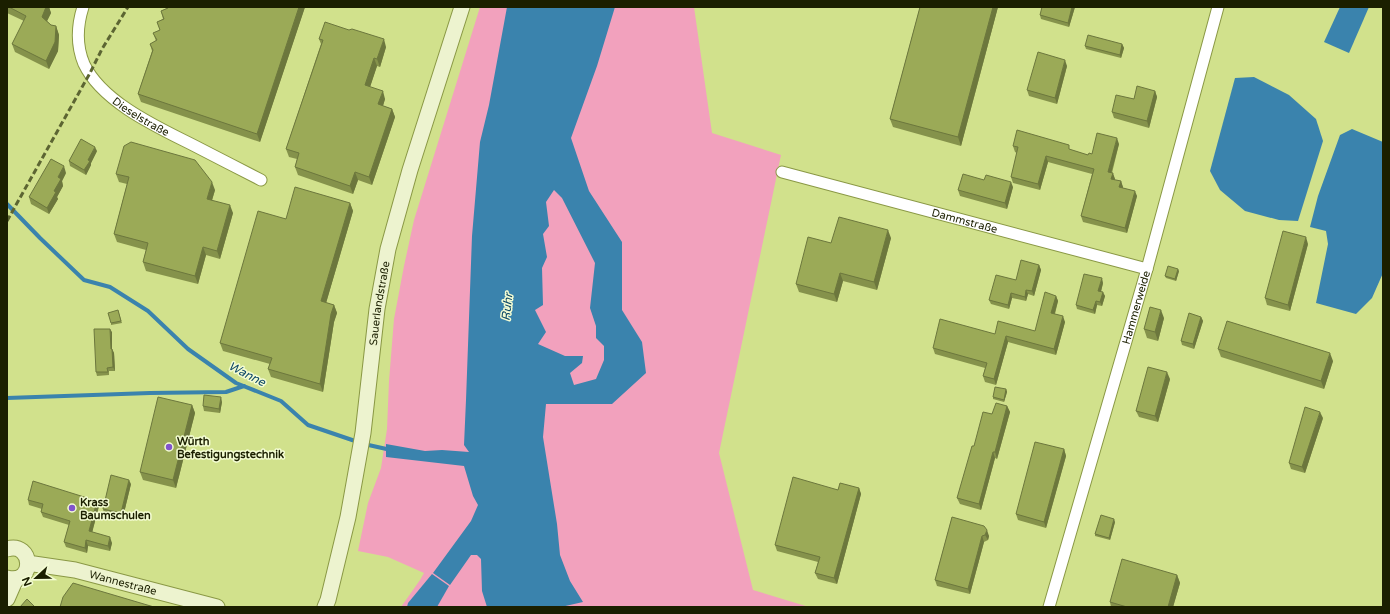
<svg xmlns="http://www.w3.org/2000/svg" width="1390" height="614" font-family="'Varela Round',sans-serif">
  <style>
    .green { fill: #f2a1bd }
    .water { fill: #3a83ad; fill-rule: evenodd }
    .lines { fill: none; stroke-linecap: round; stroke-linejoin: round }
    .stream { stroke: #3a83ad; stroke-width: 4 }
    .street-casing { stroke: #8a9845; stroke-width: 13 }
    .secondary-casing { stroke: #8a9845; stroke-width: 17 }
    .street { stroke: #fff; stroke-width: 11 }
    .secondary { stroke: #edf3cf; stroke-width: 15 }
    .rail { stroke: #5c6532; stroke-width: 3; stroke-dasharray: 6 3; stroke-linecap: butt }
    .wall { fill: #85924b }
    .shaded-wall { fill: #6c773d }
    .building { fill: #9baa57; stroke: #6c773d }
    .poi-dot { fill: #8154cd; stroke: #f4fdd4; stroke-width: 1.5 }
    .labels { text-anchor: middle; stroke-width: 3; stroke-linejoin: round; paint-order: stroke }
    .street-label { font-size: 11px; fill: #1b1f00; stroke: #f4fdd4 }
    .poi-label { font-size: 11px; font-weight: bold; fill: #1b1f00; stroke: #f4fdd4; text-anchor: start }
    .water-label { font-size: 12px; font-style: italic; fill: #0c4766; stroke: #f4fdd4 }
  </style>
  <rect width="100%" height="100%" fill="#d1e18c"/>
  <path class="green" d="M480,7H694L712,133L781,155L719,453L753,590L809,607H401L420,580L424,573L388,557L358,551L368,503L381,468L387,429L389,381L394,319L404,266L414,220Z"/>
  <g class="water">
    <path d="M507,7H615L597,66L571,138L589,191L622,242V310L642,342L646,373L612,404H546L543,437L557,524L560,555L570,581L583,602L561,607H487L482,591L481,559L477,555H471L450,585L433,573L471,521L478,505L473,496L464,466L386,457V444L425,451L442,450L469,452L464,445L466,400L472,236L480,142L489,105ZM554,190L562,198L595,263L590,308L596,326V338L604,346V360L596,379L574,385L570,373L582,363L583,356H565L538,344L546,332L535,310L543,305L542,268L547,257L543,234L549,226L546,202Z"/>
    <path d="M1340,7H1369L1349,53L1324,42Z"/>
    <path d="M1254,77L1289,95L1316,119L1323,141L1298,221L1279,220L1245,211L1220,190L1210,171L1235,78Z"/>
    <path d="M1352,129L1383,142V273L1372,298L1356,314L1316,303L1328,244L1326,231L1310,227L1318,196L1340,135Z"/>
    <path d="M432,574L449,586L437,607H407L408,603Z"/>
  </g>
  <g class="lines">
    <g class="stream">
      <path d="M7,204L40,238L84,280L110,287L148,311L188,349L236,383L281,401L308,425L358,442"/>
      <path d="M7,398L150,393L226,392L244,386"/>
      <path d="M364,444L391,450"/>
    </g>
    <defs>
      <g id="street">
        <path id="s1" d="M83,7C77,26 76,45 84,64C102,102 157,127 193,145C216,157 238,168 261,180"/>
        <path id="s2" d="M782,172L1147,269"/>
        <path id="s3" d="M1049,607L1147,269L1218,7"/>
      </g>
      <g id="secondary">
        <path d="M7,549C33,541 36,585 7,578"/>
        <path id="s4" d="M28,564H34L75,570L217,607"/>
        <path d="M7,599L14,583L17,579"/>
        <path id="s5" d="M325,607L328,600L348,517L363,433L377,309L388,249L410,170L462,7"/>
      </g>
    </defs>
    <use href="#street" class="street-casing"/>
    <use href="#secondary" class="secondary-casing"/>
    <use href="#street" class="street"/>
    <use href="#secondary" class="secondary"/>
    <path class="rail" d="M7,221L90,73L102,49L128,7"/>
  </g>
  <g class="wall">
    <path d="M7,7H49L51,13L47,21L51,25L56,26L59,35L58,51L49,69L15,52L12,44L24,21L7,13Z"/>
    <path d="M166,7H305L260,142L141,102L138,94L152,51L150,44L156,41L153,33L160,30L157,22L163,19L161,11L167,8Z"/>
    <path d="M920,7H998L961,146L893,127L890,119Z"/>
    <path d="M1075,7L1069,27L1041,19L1040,15Z"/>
    <path d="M319,39L386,47L380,67L377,66L370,87L385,99L383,106L392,109L395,117L372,185L358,180L353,194L298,175L295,167L297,159L289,157L286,149L321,44Z"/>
    <path d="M1122,44L1124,48L1121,58L1086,49L1085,46Z"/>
    <path d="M1067,66L1057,104L1029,96L1027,90Z"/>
    <path d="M1155,91L1157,97L1149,128L1114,118L1112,112Z"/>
    <path d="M1119,144L1112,173L1115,179V180L1121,181L1123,188L1137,196L1127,233L1083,222L1081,216L1092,174L1048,162L1040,190L1013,183L1011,177L1017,153L1015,152L1013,146L1071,150L1088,155L1092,154Z"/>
    <path d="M97,151L91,163V165L86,175L70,166L69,161Z"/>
    <path d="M66,173L62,181L63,186L57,197L58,199L49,214L31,204L29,197Z"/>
    <path d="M116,174L215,190L212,200L233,213L220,259L206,255L198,284L146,271L143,262L146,250L117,242L114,234L127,184L119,182Z"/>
    <path d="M1013,187L1007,209L960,196L958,190Z"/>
    <path d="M350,203L353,211L326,303L334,305L337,313L334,322L323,392L271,377L268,369L270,364L223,351L220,343L286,219Z"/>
    <path d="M891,238L877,290L843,281L837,302L799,292L796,284L831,243Z"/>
    <path d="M1308,244L1290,311L1267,305L1265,298Z"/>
    <path d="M1039,265L1041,270L1034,296L1028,294L1026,301L1012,298L1009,309L991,304L989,300L1016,280Z"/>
    <path d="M1179,271L1176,281L1166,278L1165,276Z"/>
    <path d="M1103,283L1101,292L1105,296L1102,306L1097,305L1095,314L1077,309L1076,305Z"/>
    <path d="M1056,296L1058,301L1055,314L1065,322L1056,355L1008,342L996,385L985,382L983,376L985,368L935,354L933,348L995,334L1035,331Z"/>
    <path d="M118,310L122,323L111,325V323Z"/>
    <path d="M1201,317L1203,321L1194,349L1182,345L1181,341Z"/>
    <path d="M1164,318L1158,341L1147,338L1144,329Z"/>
    <path d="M112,332V349L114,353L115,371H109V375L97,376L96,372Z"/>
    <path d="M1218,349L1333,361L1324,389L1221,357Z"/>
    <path d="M1170,379L1158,422L1139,417L1136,411Z"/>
    <path d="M1006,389L1007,392L1004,402L993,399V397Z"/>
    <path d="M222,402L220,413L204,411L203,406Z"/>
    <path d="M192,405L195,413L176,488L143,480L140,472Z"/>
    <path d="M1007,406L1010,412L997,459L995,458L981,510L960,504L957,498L974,446L992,414Z"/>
    <path d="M1323,418L1305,473L1291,469L1289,463Z"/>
    <path d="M1064,449L1066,456L1046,528L1018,520L1016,514Z"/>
    <path d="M131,484L123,517L104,513L103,509Z"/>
    <path d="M859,488L861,494L837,584L818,579L815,573L818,562L777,551L775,545L838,490Z"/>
    <path d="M28,500L99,506L92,532L112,543L110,551L88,546L87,553L66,547L64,542L69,525L43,517L41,512L42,509L29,505Z"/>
    <path d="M952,517L989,536L988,540L984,542L970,594L937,586L935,580Z"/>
    <path d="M1115,522L1110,540L1095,536V534Z"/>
    <path d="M1177,575L1180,583L1173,607H1111L1110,602Z"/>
  </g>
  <g class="shaded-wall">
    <path d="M46,7H49L51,13L45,25L42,17Z"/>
    <path d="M299,7H305L260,142L257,134Z"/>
    <path d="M993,7H998L961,146L958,137Z"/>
    <path d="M1072,7H1075L1069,27L1068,23Z"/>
    <path d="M56,26L59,35L58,51L49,69L46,61Z"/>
    <path d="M384,39L386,47L380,67L377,59Z"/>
    <path d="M1122,44L1124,48L1121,58L1120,55Z"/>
    <path d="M374,58L377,66L368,93L365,85Z"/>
    <path d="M1065,60L1067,66L1057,104L1055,98Z"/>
    <path d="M383,91L385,99L381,112L378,104Z"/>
    <path d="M1155,91L1157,97L1149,128L1147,121Z"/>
    <path d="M392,109L395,117L372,185L369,177Z"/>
    <path d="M1117,138L1119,144L1110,177L1108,172Z"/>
    <path d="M95,147L97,151L91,163V165L86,175L84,170L88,160Z"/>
    <path d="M1046,156L1048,162L1040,190L1038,184Z"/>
    <path d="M64,166L66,173L62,181L63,186L57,197L58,199L49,214L47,208L54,191L58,177Z"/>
    <path d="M355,172L358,180L353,194L350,186Z"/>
    <path d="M1113,173L1115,179L1113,184L1111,179Z"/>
    <path d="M1121,181L1123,187L1122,192L1119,187Z"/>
    <path d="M212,182L215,190L210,207L207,199Z"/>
    <path d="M1011,182L1013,187L1007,209L1005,203Z"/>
    <path d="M1135,191L1137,196L1127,233L1125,228Z"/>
    <path d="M350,203L353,211L324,310L321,301Z"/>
    <path d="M230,205L233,213L220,259L217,251Z"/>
    <path d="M888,230L891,238L877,290L874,282Z"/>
    <path d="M1306,237L1308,244L1290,311L1288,305Z"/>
    <path d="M203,247L206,255L198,284L195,276Z"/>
    <path d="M1039,265L1041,270L1034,296L1032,291Z"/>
    <path d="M1178,269L1179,271L1176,281L1175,279Z"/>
    <path d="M840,273L843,281L837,302L834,294Z"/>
    <path d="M1102,278L1103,283L1100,295L1098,291Z"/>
    <path d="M1026,290L1028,294L1026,301L1025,297Z"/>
    <path d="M1103,292L1105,296L1102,306L1100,302Z"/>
    <path d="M1011,293L1012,298L1009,309L1008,305Z"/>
    <path d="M1056,296L1058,301L1053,319L1051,313Z"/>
    <path d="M1096,301L1097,305L1095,314L1093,310Z"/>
    <path d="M334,305L337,313L334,322L323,392L320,384L331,314Z"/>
    <path d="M1161,310L1164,318L1158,341L1155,332Z"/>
    <path d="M1063,316L1065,322L1056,355L1054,349Z"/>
    <path d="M1201,317L1203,321L1194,349L1193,344Z"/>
    <path d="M110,329L112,332V353L111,349Z"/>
    <path d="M1006,336L1008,342L996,385L994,379Z"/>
    <path d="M112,349L114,353L115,371L113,367Z"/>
    <path d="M1330,353L1333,361L1324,389L1321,381Z"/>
    <path d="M1167,372L1170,379L1158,422L1155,416Z"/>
    <path d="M1006,389L1007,392L1004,402V400Z"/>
    <path d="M221,397L222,402L220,413L219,409Z"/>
    <path d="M192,405L195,413L176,488L173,480Z"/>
    <path d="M1007,406L1010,412L997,459L995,452Z"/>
    <path d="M1320,412L1323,418L1305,473L1302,467Z"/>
    <path d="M1064,449L1066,456L1046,528L1044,522Z"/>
    <path d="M993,452L995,458L981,510L979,504Z"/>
    <path d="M129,480L131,484L123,517L121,513Z"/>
    <path d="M859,488L861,494L837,584L834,578Z"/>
    <path d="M97,501L99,506L91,537L89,531Z"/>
    <path d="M1114,519L1115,522L1110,540L1109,538Z"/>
    <path d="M987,530L989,536L988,540L985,535Z"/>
    <path d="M982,536L984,542L970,594L968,589Z"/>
    <path d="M110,537L112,543L110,551L108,546Z"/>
    <path d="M86,540L88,546L87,553L85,548Z"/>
    <path d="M1177,575L1180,583L1173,607H1168Z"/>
  </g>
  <g class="building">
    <path d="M9,7H46L42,17L51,25L56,26L55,42L46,61L12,44L26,16Z"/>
    <path d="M167,7H299L257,134L138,94L153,50L150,44L157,40L153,33L160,30L157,22L164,19L161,11L168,8Z"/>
    <path d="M920,7H993L958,137L890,119Z"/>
    <path d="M1042,7H1072L1068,23L1040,15Z"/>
    <path d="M325,22L349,30L352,29L384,39L377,59L374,58L365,85L383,91L378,104L392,109L369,177L355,172L350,186L295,167L299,153L286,149L323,40L319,39Z"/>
    <path d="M1088,35L1122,44L1120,55L1085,46Z"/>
    <path d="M1038,52L1065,60L1055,98L1027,90Z"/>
    <path d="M1137,86L1155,91L1147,121L1112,112L1116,95L1134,99Z"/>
    <path d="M1017,130L1069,145V149L1088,155L1089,153L1092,154L1097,133L1117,138L1108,172L1113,173L1111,179L1121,181L1119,187L1135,191L1125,228L1081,216L1094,169L1046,156L1038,184L1011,177L1018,147L1013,146Z"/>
    <path d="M81,139L95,147L88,160L90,161L84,170L69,161Z"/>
    <path d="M131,142L195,160L212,182L207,199L230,205L217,251L203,247L195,276L143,262L148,243L114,234L129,177L116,174L124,146Z"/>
    <path d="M51,159L64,166L58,177L61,179L54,191L56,192L47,208L29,197Z"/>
    <path d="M963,174L984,180L986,175L1011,182L1005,203L958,190Z"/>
    <path d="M295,187L350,203L321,301L334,305L331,314L320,384L268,369L272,358L220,343L258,211L286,219Z"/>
    <path d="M839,217L888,230L874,282L840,273L834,294L796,284L808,237L831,243Z"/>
    <path d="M1283,231L1306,237L1288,305L1265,298Z"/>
    <path d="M1021,260L1039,265L1032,291L1026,290L1025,297L1011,293L1008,305L989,300L996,275L1016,280Z"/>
    <path d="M1168,266L1178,269L1175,279L1165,276Z"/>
    <path d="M1084,274L1102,278L1098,291L1103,292L1100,302L1096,301L1093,310L1076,305Z"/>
    <path d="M1045,292L1056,296L1051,313L1063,316L1054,349L1006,336L994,379L983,376L987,363L933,348L940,319L995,334L998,321L1035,331Z"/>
    <path d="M1150,307L1161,310L1155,332L1144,329Z"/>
    <path d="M118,310L121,321L111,323L108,313Z"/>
    <path d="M1189,313L1201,317L1193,344L1181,341Z"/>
    <path d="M1227,321L1330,353L1321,381L1218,349Z"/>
    <path d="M94,329H110L111,349H112L113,367L107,368L108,372H96Z"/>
    <path d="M1148,367L1167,372L1155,416L1136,411Z"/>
    <path d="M995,387L1006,389L1004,400L993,397Z"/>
    <path d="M204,395L221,397L219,409L203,406Z"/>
    <path d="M158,397L192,405L173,480L140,472Z"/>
    <path d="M996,403L1007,406L995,452H993L979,504L957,498L972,446H974L983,412L992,414Z"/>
    <path d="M1305,407L1320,412L1302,467L1289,463Z"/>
    <path d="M1035,442L1064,449L1044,522L1016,514Z"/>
    <path d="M111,475L129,480L121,513L103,509Z"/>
    <path d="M793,477L838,490L840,483L859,488L834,578L815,573L820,557L775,545Z"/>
    <path d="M33,481L97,501L89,531L110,537L108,546L86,540L85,548L64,542L70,521L41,512L43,504L28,500Z"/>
    <path d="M1101,515L1114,519L1109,538L1095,534Z"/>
    <path d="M952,517L984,526L987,530L985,535L982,536L968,589L935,580Z"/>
    <path d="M1122,559L1177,575L1168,607H1127L1110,602Z"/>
    <path d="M73,583L154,607H60L63,597Z"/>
    <path d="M27,599L35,607H20Z"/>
  </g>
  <g class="poi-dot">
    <circle cx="169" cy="447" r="4"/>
    <circle cx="72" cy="508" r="4"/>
  </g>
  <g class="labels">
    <g class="street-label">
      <text dy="4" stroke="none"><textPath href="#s1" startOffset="137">Dieselstraße</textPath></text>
      <text dy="4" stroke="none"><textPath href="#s2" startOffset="189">Dammstraße</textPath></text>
      <text dy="4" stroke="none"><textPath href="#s5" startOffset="309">Sauerlandstraße</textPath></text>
      <text dy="4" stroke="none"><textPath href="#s3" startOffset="312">Hammerweide</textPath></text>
      <text dy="4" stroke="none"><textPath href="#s4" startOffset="97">Wannestraße</textPath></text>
    </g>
    <g class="poi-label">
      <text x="177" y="445">Würth<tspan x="177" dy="13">Befestigungstechnik</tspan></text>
      <text x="80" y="506">Krass<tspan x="80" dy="13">Baumschulen</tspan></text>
    </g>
    <g class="water-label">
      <text transform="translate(507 307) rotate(-84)" y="4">Ruhr</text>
      <text transform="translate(247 374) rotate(27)" y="4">Wanne</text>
    </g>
  </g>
  <rect width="1390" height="614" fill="none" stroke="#1b1f00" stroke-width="16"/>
  <g transform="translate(36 578) rotate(248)" stroke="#f4fdd4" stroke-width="3" paint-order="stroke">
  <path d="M0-3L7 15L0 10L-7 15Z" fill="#1b1f00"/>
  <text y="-6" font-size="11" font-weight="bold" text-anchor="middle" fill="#1b1f00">N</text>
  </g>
</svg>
